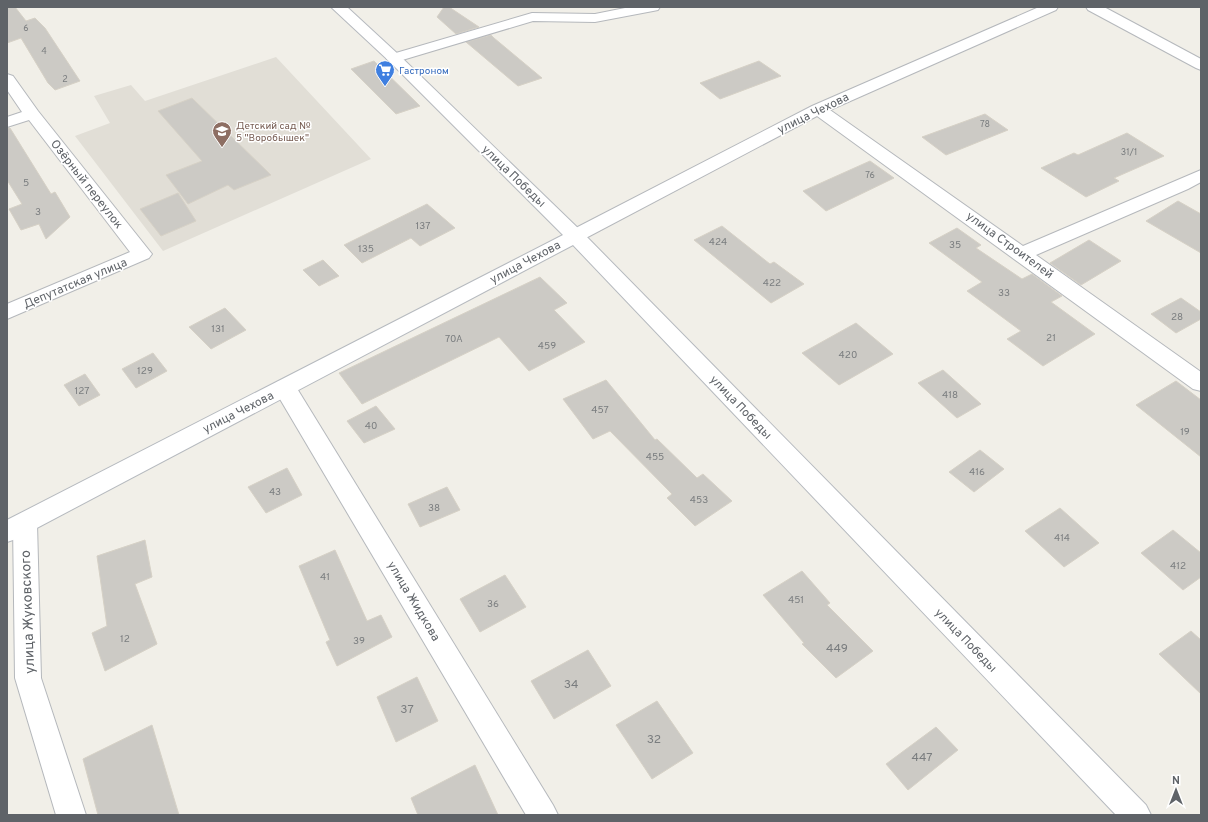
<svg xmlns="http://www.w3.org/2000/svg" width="1208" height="822" font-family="Overpass,sans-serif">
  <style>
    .education { fill: #e1ded6 }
    .building { fill: #cccac5; stroke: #d6d1c6 }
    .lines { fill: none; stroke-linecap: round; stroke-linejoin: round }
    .street-casing { stroke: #b5b8bc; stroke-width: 2 }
    .secondary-casing { stroke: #b6babf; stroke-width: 2 }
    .street { fill: #fff; fill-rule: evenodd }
    .secondary { fill: #fff; fill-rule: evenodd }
    .labels { text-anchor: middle; stroke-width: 3; stroke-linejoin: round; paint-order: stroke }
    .far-number-label { font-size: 9px; fill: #7a7d7f }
    .far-shop-label { font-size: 10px; fill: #366cbe; stroke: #fff; text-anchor: start }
    .far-education-label { font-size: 10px; fill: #785e54; stroke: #fff; text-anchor: start }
    .number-label { font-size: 10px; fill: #7a7d7f }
    .street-label { font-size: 12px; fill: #5f6368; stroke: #fff }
    .near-number-label { font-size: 12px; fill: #7a7d7f }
    .near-street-label { font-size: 14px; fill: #5f6368; stroke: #fff }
  </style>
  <rect width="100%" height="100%" fill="#f1efe8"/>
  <path class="education" d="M276,57L371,159L163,251L75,136L110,123L94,96L131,85L145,101Z"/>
  <g class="building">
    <path d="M7,7H15L26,21L35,18L45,28L80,81L55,90L48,83L21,38L7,43Z"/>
    <path d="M444,7H449L479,27L456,34L437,17Z"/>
    <path d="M491,35L494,38L542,78L518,86L466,42Z"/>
    <path d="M374,61L420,106L396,114L351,69Z"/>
    <path d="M759,61L781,76L720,99L700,83Z"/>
    <path d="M192,98L271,175L234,190L228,185L188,204L166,175L202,161L158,111Z"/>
    <path d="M985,114L1008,130L946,155L922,137Z"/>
    <path d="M7,128H10L51,194L55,192L70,217L46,239L39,224L21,230L9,209L22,204L7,180Z"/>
    <path d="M1127,133L1164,156L1114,178L1119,181L1086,197L1041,168L1074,153L1078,155Z"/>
    <path d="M870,161L894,178L826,211L803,191Z"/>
    <path d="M178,193L196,221L161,236L140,209Z"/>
    <path d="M1178,201L1201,214V253L1146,221Z"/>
    <path d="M427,204L455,228L420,246L411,238L362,263L344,245Z"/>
    <path d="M722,226L770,264L774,262L804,284L771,303L694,240Z"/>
    <path d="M957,228L981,245L976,248L1022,279L1032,274L1062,296L1051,302L1095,334L1043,366L1007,339L1021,331L967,291L982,282L929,243Z"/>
    <path d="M1089,240L1121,261L1081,285L1050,263Z"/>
    <path d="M323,260L339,276L319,286L303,270Z"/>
    <path d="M540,277L567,303L554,310L585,342L529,371L499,337L362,404L339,373Z"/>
    <path d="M1181,298L1201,312V319L1176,333L1151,314Z"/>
    <path d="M225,308L246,330L211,349L189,327Z"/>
    <path d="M856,323L893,354L839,385L802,353Z"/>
    <path d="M153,353L167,371L136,388L122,369Z"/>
    <path d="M943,370L981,404L957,418L918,383Z"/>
    <path d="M85,374L100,395L79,406L64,385Z"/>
    <path d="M606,380L655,440L657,439L697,478L703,474L732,501L695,526L667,498L672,494L610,431L593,439L563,399Z"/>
    <path d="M1176,381L1201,400V457L1136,405Z"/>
    <path d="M376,406L395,429L364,443L347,421Z"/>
    <path d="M980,450L1004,469L974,492L949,472Z"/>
    <path d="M287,468L302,495L266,513L248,487Z"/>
    <path d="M447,487L460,510L420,527L408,504Z"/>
    <path d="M1060,508L1099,543L1064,567L1025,531Z"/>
    <path d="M1173,530L1201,553V577L1183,590L1141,553Z"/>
    <path d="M145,540L152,577L135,584L157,644L105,671L92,633L107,626L97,556Z"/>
    <path d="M335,550L367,621L381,615L392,637L337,666L326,642L330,640L299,566Z"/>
    <path d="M802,571L830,603L827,605L873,651L836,678L802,644L804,643L763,595Z"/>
    <path d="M505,575L526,607L480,632L460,599Z"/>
    <path d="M1191,631L1201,640V694L1159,654Z"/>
    <path d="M588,650L611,686L554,719L531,681Z"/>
    <path d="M417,677L438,721L396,742L377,697Z"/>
    <path d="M657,701L693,753L652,779L616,725Z"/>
    <path d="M152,725L179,815H98L83,759Z"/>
    <path d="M936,727L958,750L908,790L886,764Z"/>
    <path d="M475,765L498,815H418L411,798Z"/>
  </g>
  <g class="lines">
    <defs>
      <g id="street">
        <path d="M630,7H660L658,10L653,11L595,22L533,21L399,61L394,63L389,61L386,58L389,55L532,13L595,14Z"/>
        <path d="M1039,7H1058L1056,10L830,110L1023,246L1201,170V182L1188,189L1036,255L1201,372V391L1193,389L817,116L582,240L575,242L568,240L566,236L568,232L812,106Z"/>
        <path d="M1086,7H1104L1201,59V70L1196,68L1088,10Z"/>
        <path d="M7,74L13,76L38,111L152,254L149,258L7,319V304L130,252L29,120L7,127V117L22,112L7,90Z"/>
        <path d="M285,380L293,382L553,805L558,815H526L277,394L274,388L277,382Z"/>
        <path d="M25,513L34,516L37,523L41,678L86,815H56L15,678L13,523L16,516Z"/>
      </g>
      <path id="secondary" d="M331,7H347L399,55L582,232L1146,805L1151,815H1116L573,245L16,539L7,542V520L563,235L389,61Z"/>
    </defs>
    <use href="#street" class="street-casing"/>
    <use href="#secondary" class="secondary-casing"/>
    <use href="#street" class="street"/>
    <use href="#secondary" class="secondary"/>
  </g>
  <defs>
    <symbol id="supermarket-pin" viewBox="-11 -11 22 30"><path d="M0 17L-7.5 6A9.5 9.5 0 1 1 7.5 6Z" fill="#3f7fe0" stroke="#fff"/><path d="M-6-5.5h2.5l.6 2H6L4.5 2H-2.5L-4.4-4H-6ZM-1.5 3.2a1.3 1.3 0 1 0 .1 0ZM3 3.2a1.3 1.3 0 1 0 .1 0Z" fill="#fff"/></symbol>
    <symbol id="school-pin" viewBox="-11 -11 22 30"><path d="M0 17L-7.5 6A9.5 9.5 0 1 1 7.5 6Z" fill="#8d6e63" stroke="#fff"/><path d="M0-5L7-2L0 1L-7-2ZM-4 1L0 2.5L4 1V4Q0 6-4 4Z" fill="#fff"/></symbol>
  </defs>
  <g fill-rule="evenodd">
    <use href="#supermarket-pin" x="374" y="59" width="22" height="30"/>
    <use href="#school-pin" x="211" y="120" width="22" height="30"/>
  </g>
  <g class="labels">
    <g class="far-number-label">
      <text x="26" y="31">6</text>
      <text x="44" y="54">4</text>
      <text x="65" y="82">2</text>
      <text x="985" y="127">78</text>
      <text x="1129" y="155">31/1</text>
      <text x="870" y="178">76</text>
    </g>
    <g class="far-shop-label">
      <text x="399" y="74">Гастроном</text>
    </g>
    <g class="far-education-label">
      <text x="236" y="129">Детский сад №<tspan x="236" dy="12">5 "Воробышек"</tspan></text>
    </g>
    <g class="number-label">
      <text x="26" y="186">5</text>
      <text x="38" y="215">3</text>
      <text x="423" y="229">137</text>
      <text x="718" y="245">424</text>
      <text x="955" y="248">35</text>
      <text x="366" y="252">135</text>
      <text x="772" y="286">422</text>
      <text x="1004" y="296">33</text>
      <text x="1177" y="320">28</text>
      <text x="218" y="332">131</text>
      <text x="1051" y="341">21</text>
      <text x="454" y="342">70А</text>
      <text x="547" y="349">459</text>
      <text x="848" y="358">420</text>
      <text x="145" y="374">129</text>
      <text x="82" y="394">127</text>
      <text x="950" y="398">418</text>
      <text x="600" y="413">457</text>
      <text x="371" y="429">40</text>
      <text x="1185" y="435">19</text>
      <text x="655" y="460">455</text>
      <text x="977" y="475">416</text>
      <text x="275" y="495">43</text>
      <text x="699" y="503">453</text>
      <text x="434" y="511">38</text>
      <text x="1062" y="541">414</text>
      <text x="1178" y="569">412</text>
      <text x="325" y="580">41</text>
      <text x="796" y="603">451</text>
      <text x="493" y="607">36</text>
      <text x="125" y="642">12</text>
      <text x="359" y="644">39</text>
    </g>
    <g class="street-label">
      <text transform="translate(813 113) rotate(-26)" y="4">улица Чехова</text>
      <text transform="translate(514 176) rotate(44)" y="4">улица Победы</text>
      <text transform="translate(87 184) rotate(52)" y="4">Озёрный переулок</text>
      <text transform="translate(1010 245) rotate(36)" y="4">улица Строителей</text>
      <text transform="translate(525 262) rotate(-28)" y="4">улица Чехова</text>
      <text transform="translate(75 283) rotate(-23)" y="4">Депутатская улица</text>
      <text transform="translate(741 407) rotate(46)" y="4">улица Победы</text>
      <text transform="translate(238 412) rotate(-27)" y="4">улица Чехова</text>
      <text transform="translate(414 601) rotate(59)" y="4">улица Жидкова</text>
      <text transform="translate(966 640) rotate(46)" y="4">улица Победы</text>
    </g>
    <g class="near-number-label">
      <text x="837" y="652">449</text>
      <text x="571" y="688">34</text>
      <text x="407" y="713">37</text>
      <text x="654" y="743">32</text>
      <text x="922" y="761">447</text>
    </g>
    <g class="near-street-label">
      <text transform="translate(27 612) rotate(-92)" y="5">улица Жуковского</text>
    </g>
  </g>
  <rect width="1208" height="822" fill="none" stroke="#5f6368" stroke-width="16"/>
  <g transform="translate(1176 790)" stroke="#ffffff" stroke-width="3" paint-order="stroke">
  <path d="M0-3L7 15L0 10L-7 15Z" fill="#5f6368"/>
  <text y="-6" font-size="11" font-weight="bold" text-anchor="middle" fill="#5f6368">N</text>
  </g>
</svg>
